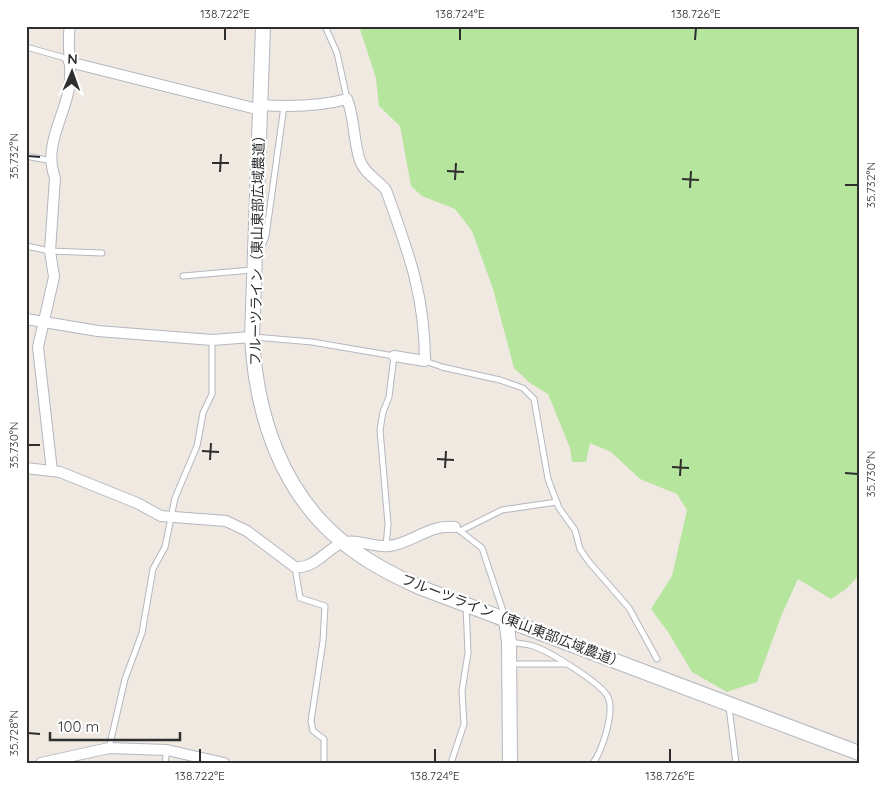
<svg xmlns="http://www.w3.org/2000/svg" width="885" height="789" font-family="Quicksand,'Noto Sans JP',sans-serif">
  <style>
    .green { fill: #b6e59e }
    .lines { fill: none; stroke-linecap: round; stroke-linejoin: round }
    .lane-casing { stroke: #b4b7c1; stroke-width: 7 }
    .street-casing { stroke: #b4b7c1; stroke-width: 12 }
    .secondary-casing { stroke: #b4b7c1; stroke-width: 16 }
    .lane { stroke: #fff; stroke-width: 5 }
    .street { stroke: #fff; stroke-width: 10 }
    .secondary { stroke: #fff; stroke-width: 14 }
    .ticks { fill: none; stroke: #2e2e2e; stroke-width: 2 }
    .labels { text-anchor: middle; stroke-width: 4.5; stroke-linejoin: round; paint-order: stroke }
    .street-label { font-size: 14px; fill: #2e2e2e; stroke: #fff }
    .neatline { fill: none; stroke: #2e2e2e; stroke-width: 2 }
    .ticks-label { font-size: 12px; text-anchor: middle; fill: #2e2e2e }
  </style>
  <rect width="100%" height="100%" fill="#efe9e1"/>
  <path class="green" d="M359,26H859V575L846,589L831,599L798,579L782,614L757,682L727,692L692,672L668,632L651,609L672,576L687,510L677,494L640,479L611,452L590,443L586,462H572L570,448L548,394L530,383L514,368L493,289L472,231L455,209L422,196L411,186L400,126L379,106L376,78Z"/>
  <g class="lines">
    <defs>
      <g id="lane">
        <path d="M325,26L337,53L347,99"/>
        <path d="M26,47L62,57L69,62"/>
        <path d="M26,156L52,161"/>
        <path d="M26,246L50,251L102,253"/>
        <path d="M259,253L266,236L284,106"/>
        <path d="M183,276L252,270"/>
        <path d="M253,337L312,342L394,356L389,397L383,412L380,430L388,524L386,546"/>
        <path d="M425,361L442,367L500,380L523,388L534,399L548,479L559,508L575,530L580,549L589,562L629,608L657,659"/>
        <path d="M455,527L482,548L505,617"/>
        <path d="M460,531L502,510L557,502"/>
        <path d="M295,567L300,598L325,606L323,641L311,721L313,731L324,739V763"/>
        <path d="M510,642C517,643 526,644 533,646C549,651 601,683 608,697C615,712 602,751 593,763"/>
        <path d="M509,664H566"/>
        <path d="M729,707L736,763"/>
        <path d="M109,748L125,679L142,633L153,569L165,547L175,498L197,446L203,413L212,394V340"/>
        <path d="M165,763L167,750"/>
        <path d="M451,763L464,724L462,691L468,653L466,606"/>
      </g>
      <g id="street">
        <path d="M69,62L261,110"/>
        <path d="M261,105C290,107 318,107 347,99C355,119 353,140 360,161C365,174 378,180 386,190C408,251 425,295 425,361L394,356"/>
        <path d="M26,319L98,331L212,340L252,337"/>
        <path d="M26,468L60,472L137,503L161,516L226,521L247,531L295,567C315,569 325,550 342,543C356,538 374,548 389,546C413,543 429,524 455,527"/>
        <path d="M52,471L38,347L54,277L50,251L55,178C43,146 64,118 69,88C73,67 66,47 70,26"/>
        <path d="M41,763L109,748L167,750L224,763"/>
      </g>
      <g id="secondary">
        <path d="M263,26L252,337C256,414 281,493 344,543C367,562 393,575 419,587L859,753"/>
        <path d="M506,620L509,642L510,763"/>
      </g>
    </defs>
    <use href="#lane" class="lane-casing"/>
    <use href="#street" class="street-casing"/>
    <use href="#secondary" class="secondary-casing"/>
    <use href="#lane" class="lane"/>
    <use href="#street" class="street"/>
    <use href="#secondary" class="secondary"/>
  </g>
  <path class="ticks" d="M225,40V28M460,40V28M695,40L696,28M28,156L40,157M212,163H229M447,171L464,172M220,172L221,154M682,179L699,180M455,180L456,163M845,185H858M690,188L691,171M28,445H40M202,451L219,452M437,459L454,460M210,460L211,443M672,467L689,468M445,468L446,451M845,473L858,474M680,476L681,459M28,733L40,734M200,762V749M435,762V749M670,762V749"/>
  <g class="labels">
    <g class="street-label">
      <text transform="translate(257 247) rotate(-89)" y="5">フルーツライン（東山東部広域農道）</text>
      <text transform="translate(513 621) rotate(21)" y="5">フルーツライン（東山東部広域農道）</text>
    </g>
  </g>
  <rect width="885" height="789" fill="none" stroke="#ffffff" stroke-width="55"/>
  <g transform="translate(72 72) rotate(2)" stroke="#ffffff" stroke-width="4" paint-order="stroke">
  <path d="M0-4L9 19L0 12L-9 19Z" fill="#2e2e2e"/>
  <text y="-8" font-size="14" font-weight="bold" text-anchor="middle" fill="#2e2e2e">N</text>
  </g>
  <path d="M50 732v8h130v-8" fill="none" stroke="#2e2e2e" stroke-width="2.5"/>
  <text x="58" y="732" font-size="15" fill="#2e2e2e" stroke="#ffffff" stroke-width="4" paint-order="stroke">100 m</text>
  <rect x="28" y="28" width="830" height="734" class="neatline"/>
  <g class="ticks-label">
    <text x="225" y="18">138.722°E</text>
    <text x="460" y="18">138.724°E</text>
    <text x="696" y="18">138.726°E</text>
    <text transform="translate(14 156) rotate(-90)" y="4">35.732°N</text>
    <text transform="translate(871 185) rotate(-90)" y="4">35.732°N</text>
    <text transform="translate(14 445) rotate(-90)" y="4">35.730°N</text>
    <text transform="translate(871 474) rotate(-90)" y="4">35.730°N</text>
    <text transform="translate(14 733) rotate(-90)" y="4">35.728°N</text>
    <text x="200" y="780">138.722°E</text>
    <text x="435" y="780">138.724°E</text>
    <text x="670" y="780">138.726°E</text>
  </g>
</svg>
